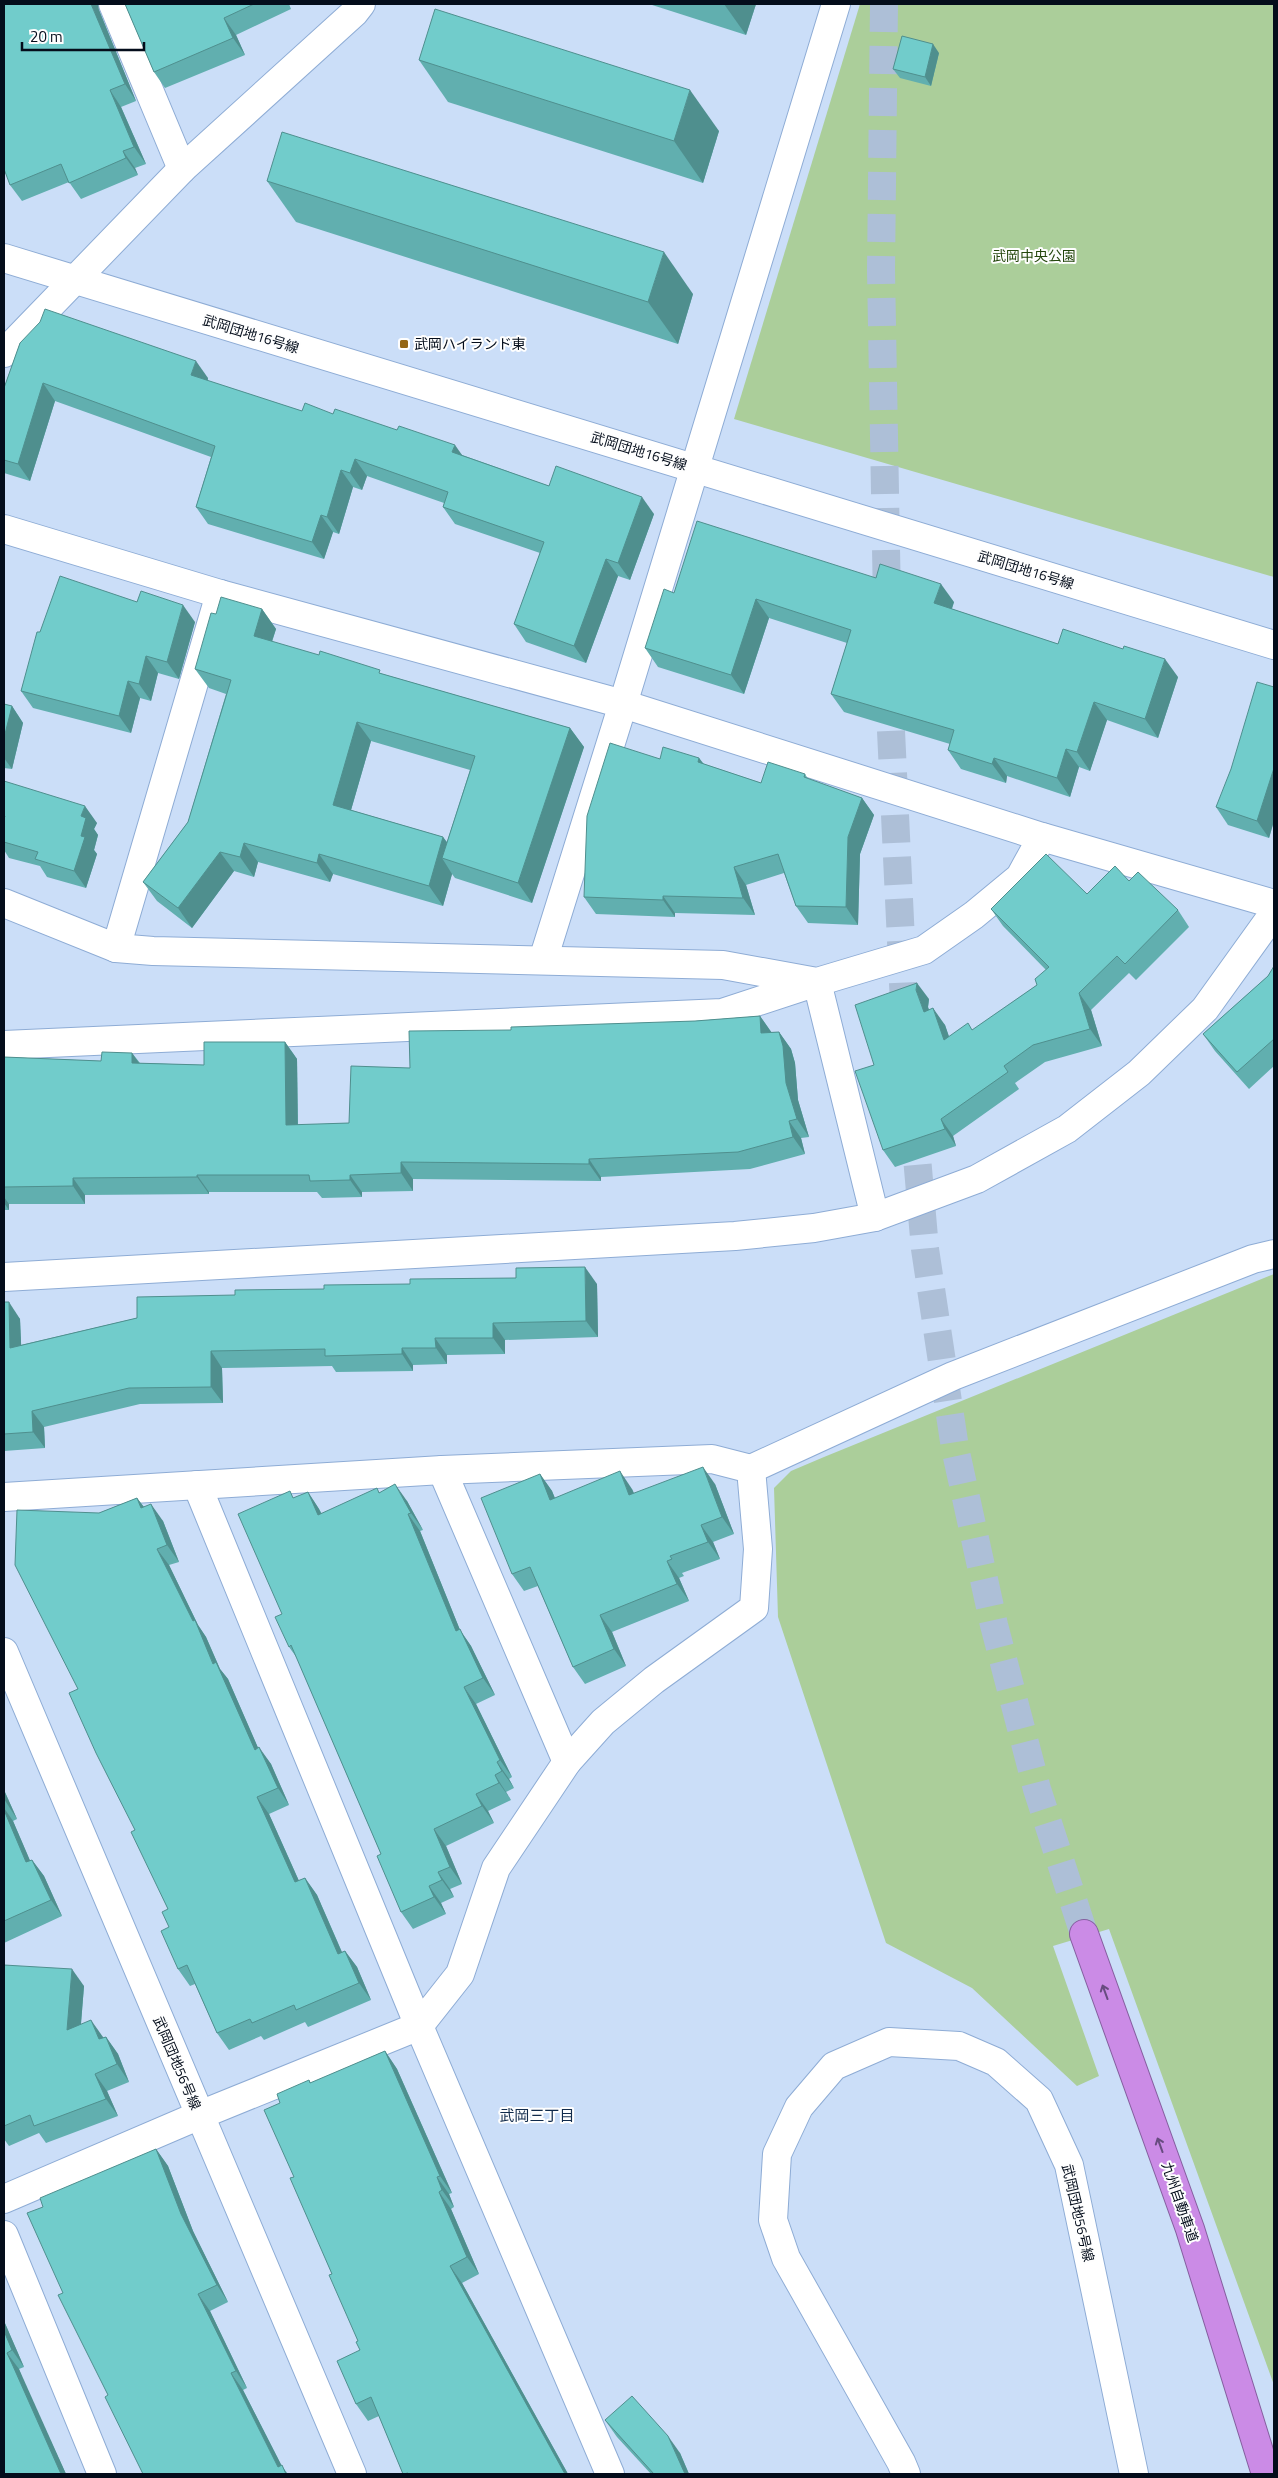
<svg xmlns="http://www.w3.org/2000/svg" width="1278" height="2478" font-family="'Titillium Web','Noto Sans JP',sans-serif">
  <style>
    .green { fill: #abce9a }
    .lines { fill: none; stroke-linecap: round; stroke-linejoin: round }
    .motorway-tunnel { stroke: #adbfd7; stroke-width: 28; stroke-dasharray: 28 14; stroke-linecap: butt }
    .minor-casing { stroke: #8eacd5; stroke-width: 30 }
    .tertiary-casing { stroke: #8eacd5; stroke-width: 30 }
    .motorway-casing { stroke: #855f9f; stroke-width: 30 }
    .minor { stroke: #fff; stroke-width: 28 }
    .tertiary { stroke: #fff; stroke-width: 28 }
    .motorway { stroke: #cb8be6; stroke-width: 28 }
    .wall { fill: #61afaf; fill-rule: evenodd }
    .shaded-wall { fill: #4f8f8e }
    .building { fill: #71cccb; stroke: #4f8f8e }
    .oneway { stroke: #684c80 }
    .poi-dot { fill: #946614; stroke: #fefefe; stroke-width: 2 }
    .labels { text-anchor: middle; stroke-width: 4; stroke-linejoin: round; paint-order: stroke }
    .park-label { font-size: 14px; fill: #25470d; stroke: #fefefe }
    .street-label { font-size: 14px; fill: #040d1b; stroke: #fefefe }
    .poi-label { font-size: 14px; fill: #040d1b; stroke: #fefefe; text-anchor: start }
    .neighbourhood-label { font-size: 15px; fill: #112b4c; stroke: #fefefe }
  </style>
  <rect width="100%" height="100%" fill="#cbdef8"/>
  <g class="green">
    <path d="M860,4H1274V577L734,419Z"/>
    <path d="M1274,1274V2385L1109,1929L1053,1946L1099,2076L1077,2086L972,1988L886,1943L778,1617L774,1488L791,1471L824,1457Z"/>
  </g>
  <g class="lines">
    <g class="motorway-tunnel">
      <path d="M884,4L881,270L887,603"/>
      <path d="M889,689L905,1025"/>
      <path d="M914,1123L925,1249L955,1448L994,1625L1037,1789L1084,1934"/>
    </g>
    <defs>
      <g id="minor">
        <path d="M113,4L182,169"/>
        <path d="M4,353L182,169L354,13L361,4"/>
        <path d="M4,529L220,594L623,704L1042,837L1274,904"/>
        <path d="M4,903L116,948L153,951L723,965L817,982L924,950L974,915L1020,877L1042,837"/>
        <path d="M116,948L220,594"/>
        <path d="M543,960L623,704L836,4"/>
        <path d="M4,1045L722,1013L817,982L875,1217"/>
        <path d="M751,1469L953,1376L1253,1259L1274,1254"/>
        <path d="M442,1470L567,1762"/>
        <path d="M197,1485L419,2026L610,2474"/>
        <path d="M4,1497L442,1470L712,1459L751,1469L758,1549L754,1608L654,1680L603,1722L567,1762L496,1868L460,1974L419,2026L200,2115L4,2199"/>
        <path d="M4,2235L102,2474"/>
      </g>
      <g id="tertiary">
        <path d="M4,258L1274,645"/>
        <path d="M4,1277L735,1236L814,1228L875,1217L977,1179L1067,1129L1139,1073L1205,1009L1274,913"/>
        <path d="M4,1652L352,2474"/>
        <path d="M906,2474L901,2462L786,2258L773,2220L777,2154L799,2107L834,2066L889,2042L959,2046L996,2062L1039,2100L1069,2165L1134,2474"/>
      </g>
      <path id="motorway" d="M1084,1934L1190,2229L1266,2474"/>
    </defs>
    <use href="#minor" class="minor-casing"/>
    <use href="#tertiary" class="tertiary-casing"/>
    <use href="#motorway" class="motorway-casing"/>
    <use href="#minor" class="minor"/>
    <use href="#tertiary" class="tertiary"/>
    <use href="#motorway" class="motorway"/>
  </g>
  <g class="wall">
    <path d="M125,4H289L291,9L236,35L245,55L165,88L154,72Z"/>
    <path d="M649,4H756L746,35Z"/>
    <path d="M99,10L136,101L121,107L146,164L135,168L138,175L81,199L69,182L22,201L10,185Z"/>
    <path d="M939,53L931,86L900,78L893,69Z"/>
    <path d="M419,60L719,131L703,183L448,102Z"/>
    <path d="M267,181L693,294L678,344L296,222Z"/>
    <path d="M20,343L208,378V381L302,411L333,414L462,455L549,486L654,514L630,580L618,576L586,663L526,642L514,624L540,553L455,524L443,507L444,503L367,476L362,490L353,487L339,534L333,532L324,559L208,524L196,507L211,457L55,401L30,481L4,473V388Z"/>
    <path d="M674,593L954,602L952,609L1058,644L1178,677L1158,738L1107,720L1090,771L1079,767L1070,797L1007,776L1006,783L961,769L948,750L950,744L844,712L831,694L847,643L769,618L744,694L658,667L645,648Z"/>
    <path d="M262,609L276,629L272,642L570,728L584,747L532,903L455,878L452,874L443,906L333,874L330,882L258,862L254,877L234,871L192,928L157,901L143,882L188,822L226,694L209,688L195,669L216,614ZM371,741L470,770L447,842L443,837L351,810Z"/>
    <path d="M195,622L179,679L158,673L151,701L140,698L131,733L33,708L21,691L40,632Z"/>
    <path d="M1274,687V821L1269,838L1228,825L1216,807Z"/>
    <path d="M4,704L12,706L23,723L12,769L4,768Z"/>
    <path d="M699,758L704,764L761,783L805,774L808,779L862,798L874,815L860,854L858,925L808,923L796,906L784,873L746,885L755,915L675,913V917L596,914L584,897L660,759Z"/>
    <path d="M4,781L97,823L94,829L98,835L94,850L97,854L86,888L47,877L40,866L9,858L4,850Z"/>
    <path d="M1129,881L1178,910L1189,927L1136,980L1129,973L1091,1010L1102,1046L1045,1062L1015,1083L1019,1089L953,1136L956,1146L895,1167L883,1150L874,1065L929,999L928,1007L929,1010L945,1025L949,1037L973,1030L1037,985L1046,970L1003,926L991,909L1087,894Z"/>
    <path d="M1274,966V1066L1249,1089L1215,1051L1203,1034L1268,976Z"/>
    <path d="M760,1016L771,1032H779L791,1049L795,1063L798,1100L809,1137L801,1138L805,1154L750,1169L601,1177V1181L413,1179V1191L362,1192V1197L322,1198L317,1192H209V1194L85,1195V1204H9V1210H4V1057L101,1061L132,1053L140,1063L204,1065L285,1042L297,1059L298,1125L349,1123L410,1068L511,1030L695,1021Z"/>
    <path d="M597,1284L598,1337L505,1340V1354L447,1355V1364L413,1365V1371L336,1372L332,1366L222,1368L223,1403L140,1404L44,1427L45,1448L4,1451V1302L20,1319L21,1345L235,1295L324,1289Z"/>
    <path d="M540,1474L552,1491L555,1498L632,1489L634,1493L715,1484L734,1534L713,1542L720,1559L682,1573L684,1576L679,1578L689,1601L612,1632L626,1666L585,1684L573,1667L538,1586L524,1591L512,1574Z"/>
    <path d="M308,1492L319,1509L322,1514L380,1492L407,1501L423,1530L420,1531L460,1630L471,1646L495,1695L476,1704L512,1777L509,1779L514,1788L506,1792L511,1800L488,1811L494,1823L446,1846L462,1884L450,1889L454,1897L441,1903L446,1914L413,1929L401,1912L381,1854L297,1658L289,1647L282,1614L295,1498Z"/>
    <path d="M137,1498L144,1507L163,1521L179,1562L169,1565L198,1625L206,1637L220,1669L228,1679L258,1748L271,1764L289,1805L269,1814L299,1881L305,1878L317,1895L342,1952L345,1951L357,1967L371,2000L308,2027L305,2022L264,2040L261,2036L229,2050L217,2033L195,1984L190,1986L178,1969L169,1927L168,1909L135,1830L78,1689L99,1513Z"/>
    <path d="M4,1790L17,1819L13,1821L30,1861L32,1860L44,1876L62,1916L4,1943Z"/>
    <path d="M4,1965L84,1986L81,2024L103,2038L106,2037L118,2054L129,2082L107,2091L118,2116L46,2143L39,2133L9,2146L4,2139Z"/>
    <path d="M385,2051L397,2069L452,2193L449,2194L454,2207L451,2209L479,2274L462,2283L568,2474H403L379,2416L368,2421L356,2404L360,2350L358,2341L294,2177L309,2080L311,2083Z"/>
    <path d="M156,2149L168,2166L193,2231L228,2302L210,2311L247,2388L243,2390L281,2465L288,2474H143L63,2293L43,2207Z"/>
    <path d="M4,2321L24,2367L19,2369L24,2383L66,2474H4Z"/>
    <path d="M605,2420L680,2453L689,2474H651L617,2437Z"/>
  </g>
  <g class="shaded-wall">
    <path d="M91,4H98L99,10L136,101L125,84Z"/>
    <path d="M724,4H756L746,35Z"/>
    <path d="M224,18L236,35L245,55L233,38Z"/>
    <path d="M933,44L939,53L931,86L925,77Z"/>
    <path d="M110,90L121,107L146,164L134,147Z"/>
    <path d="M690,90L719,131L703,183L674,141Z"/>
    <path d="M123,151L135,168L138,175L126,158Z"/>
    <path d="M664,252L693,294L678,344L648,302Z"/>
    <path d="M196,361L208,378L203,392L191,375Z"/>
    <path d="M43,383L55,401L30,481L18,464Z"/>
    <path d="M455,445L467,462L452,452Z"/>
    <path d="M355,459L367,476L362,490L350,473Z"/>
    <path d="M341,470L353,487L339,534L327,517Z"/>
    <path d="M642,497L654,514L630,580L618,563Z"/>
    <path d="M321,515L333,532L324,559L312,542Z"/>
    <path d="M606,559L618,576L586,663L574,646Z"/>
    <path d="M941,584L954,602L947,622L934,603Z"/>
    <path d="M756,599L769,618L744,694L731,675Z"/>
    <path d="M183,605L195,622L179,679L167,662Z"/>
    <path d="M262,609L276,629L267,656L254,636Z"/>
    <path d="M146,656L158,673L151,701L139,684Z"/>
    <path d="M1165,659L1178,677L1158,738L1145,719Z"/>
    <path d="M128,681L140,698L131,733L119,716Z"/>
    <path d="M1094,702L1107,720L1090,771L1077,752Z"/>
    <path d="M12,706L23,723L12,769L4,758V738Z"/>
    <path d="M357,722L371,741L347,824L333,805Z"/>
    <path d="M570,728L584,747L532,903L518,883Z"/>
    <path d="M1066,749L1079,767L1070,797L1057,778Z"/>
    <path d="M699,758L711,775L698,762Z"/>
    <path d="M994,758L1007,776L1006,783L992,764Z"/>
    <path d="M1274,768V821L1269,838L1257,821Z"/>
    <path d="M862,798L874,815L860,854L858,925L846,907L848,837Z"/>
    <path d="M85,806L97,823L94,829L98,835L94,850L97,854L86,888L74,871L81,836V816Z"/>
    <path d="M443,837L457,857L442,858L452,874L443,906L429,886Z"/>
    <path d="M244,843L258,862L254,877L240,857Z"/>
    <path d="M220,852L234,871L192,928L178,908Z"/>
    <path d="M319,854L333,874L330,882L317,863Z"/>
    <path d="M734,867L746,885L755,915L743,898Z"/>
    <path d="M663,896L675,913V917L663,900Z"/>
    <path d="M917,983L929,999L928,1007L935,1029L924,1012L916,990Z"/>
    <path d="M1079,993L1091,1010L1102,1046L1090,1029Z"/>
    <path d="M933,1008L945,1025L956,1057L944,1040Z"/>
    <path d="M760,1016L772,1033H761Z"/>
    <path d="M779,1032L791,1049L795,1063L798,1100L809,1137L797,1119L786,1083Z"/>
    <path d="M285,1042L297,1059L298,1143L286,1125Z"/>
    <path d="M132,1053L144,1070L132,1063Z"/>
    <path d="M941,1119L953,1136L956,1146L945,1129Z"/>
    <path d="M789,1121L801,1138L805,1154L793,1137Z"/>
    <path d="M589,1159L601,1177V1181L589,1164Z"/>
    <path d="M401,1162L413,1179V1191L401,1173Z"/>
    <path d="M197,1175L209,1192V1194L197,1177Z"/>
    <path d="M350,1175L362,1192V1197L350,1180Z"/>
    <path d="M73,1178L85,1195V1204L73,1186Z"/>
    <path d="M4,1197L9,1204V1210L4,1203Z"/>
    <path d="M585,1267L597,1284L598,1337L586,1321Z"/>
    <path d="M9,1302L20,1319L22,1364L10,1348Z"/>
    <path d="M493,1323L505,1340V1354L493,1338Z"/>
    <path d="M435,1338L447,1355V1364L436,1348Z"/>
    <path d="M402,1348L413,1365V1371L402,1354Z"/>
    <path d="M211,1351L222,1368L223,1403L211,1387Z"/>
    <path d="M32,1411L44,1427L45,1448L33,1432Z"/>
    <path d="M703,1467L715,1484L734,1534L722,1517Z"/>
    <path d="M620,1471L632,1489L641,1512L629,1495Z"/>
    <path d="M540,1474L552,1491L562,1517L550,1500Z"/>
    <path d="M395,1484L407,1501L423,1530L411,1513Z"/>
    <path d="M308,1492L319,1509L330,1532L318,1515Z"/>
    <path d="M137,1498L149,1514L141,1508Z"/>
    <path d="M151,1504L163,1521L179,1562L167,1545Z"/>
    <path d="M408,1514L420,1531L460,1630L471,1646L495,1695L483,1678L456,1631Z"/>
    <path d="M701,1525L713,1542L720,1559L708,1542Z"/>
    <path d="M157,1549L169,1565L198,1625L206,1637L220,1669L228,1679L266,1766L255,1750L193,1621Z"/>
    <path d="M667,1561L679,1578L689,1601L677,1584Z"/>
    <path d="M600,1615L612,1632L626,1666L614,1649Z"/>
    <path d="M464,1687L476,1704L512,1777L500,1760Z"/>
    <path d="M259,1747L271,1764L289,1805L278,1788Z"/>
    <path d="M497,1762L509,1779L514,1788L502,1771Z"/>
    <path d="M495,1775L506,1792L511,1800L499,1783Z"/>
    <path d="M4,1790L17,1819L4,1799Z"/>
    <path d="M476,1794L488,1811L494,1823L482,1806Z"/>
    <path d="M257,1797L269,1814L307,1899L295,1882Z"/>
    <path d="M4,1808L13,1821L38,1879L26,1862L4,1810Z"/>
    <path d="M434,1829L446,1846L462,1884L450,1867Z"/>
    <path d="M32,1860L44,1876L62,1916L51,1900Z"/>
    <path d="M438,1872L450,1889L454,1897L442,1880Z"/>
    <path d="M305,1878L317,1895L350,1971L338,1954Z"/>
    <path d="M429,1886L441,1903L446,1914L434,1897Z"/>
    <path d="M345,1951L357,1967L371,2000L359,1983Z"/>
    <path d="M72,1969L84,1986L79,2047L67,2030Z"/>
    <path d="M91,2020L103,2037L111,2057L99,2039Z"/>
    <path d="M106,2037L118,2054L129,2082L117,2064Z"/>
    <path d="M385,2051L397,2069L452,2193L440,2176Z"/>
    <path d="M95,2074L107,2091L118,2116L106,2099Z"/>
    <path d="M156,2149L168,2166L193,2231L228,2302L217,2285L181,2214Z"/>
    <path d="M437,2177L449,2194L454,2207L442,2190Z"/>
    <path d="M439,2192L451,2209L479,2274L467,2257Z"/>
    <path d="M450,2266L462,2283L568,2474H565Z"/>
    <path d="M198,2294L210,2311L247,2388L236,2371Z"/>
    <path d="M4,2321L24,2367L12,2350L4,2331Z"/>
    <path d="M7,2353L19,2369L66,2474H61Z"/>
    <path d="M231,2373L243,2390L286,2474L278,2467Z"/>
    <path d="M668,2436L680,2453L689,2474H685Z"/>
  </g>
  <g class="building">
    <path d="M4,4H91L125,84L110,90L134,147L123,151L126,158L69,183L61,164L10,185L4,169Z"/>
    <path d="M125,4H254L224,18L233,38L154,72Z"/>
    <path d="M435,9L690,90L674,141L419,60Z"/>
    <path d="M902,36L933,44L925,77L893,69Z"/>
    <path d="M282,132L664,252L648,302L267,181Z"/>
    <path d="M45,309L196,361L191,375L302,411L305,403L333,414L335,409L397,430L399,426L455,445L452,452L549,486L556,466L642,497L618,563L606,559L574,646L514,624L544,542L443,507L448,492L355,459L350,473L341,470L327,517L321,515L312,542L196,507L215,446L43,383L18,464L4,460V388L20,343L40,322Z"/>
    <path d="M697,521L876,578L880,564L941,584L934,603L1058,644L1063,629L1123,649L1124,646L1165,659L1145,719L1094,702L1077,752L1066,749L1057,778L994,758L992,764L948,750L954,730L831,694L851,630L756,599L731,675L645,648L664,589L674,593Z"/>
    <path d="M60,576L137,602L141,591L183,605L167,662L146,656L139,684L128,681L119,716L21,691L37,632H40Z"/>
    <path d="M221,597L262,609L254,636L319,655L320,651L380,670L379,673L570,728L518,883L442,858L475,756L357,722L333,805L443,837L429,886L319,854L317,863L244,843L240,857L220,852L178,908L143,882L188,822L231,680L195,669L211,613L216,614Z"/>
    <path d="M1257,682L1274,687V768L1257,821L1216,807L1231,769Z"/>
    <path d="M4,704L12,706L4,738Z"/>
    <path d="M610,743L660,759L663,747L699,758L698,762L761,783L768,762L805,774L804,777L862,798L848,837L846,907L796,906L778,854L734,867L743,898L663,896V900L584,897L587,816Z"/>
    <path d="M4,781L85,806L81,816L86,818L81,836L85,837L74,871L35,859L38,852L4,842V819L5,816H4Z"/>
    <path d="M1046,854L1087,894L1115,866L1129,881L1138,872L1178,910L1125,964L1117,956L1079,993L1090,1029L1033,1045L1004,1066L1008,1072L941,1119L945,1129L883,1150L855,1071L874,1065L855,1005L917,983L916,990L924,1012L933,1008L944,1040L968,1023L972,1030L1037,985L1035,979L1049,967L991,909Z"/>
    <path d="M1274,966V1039L1237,1072L1203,1034L1268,976Z"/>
    <path d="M760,1016L761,1033L779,1032L783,1046L786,1083L797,1119L789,1121L793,1137L738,1152L589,1159V1164L401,1162V1173L350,1175V1180L310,1181L309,1175H197V1177L73,1178V1186L4,1187V1057L101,1061L102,1052L132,1053V1063L204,1065V1042H285L286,1125L349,1123L351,1066L410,1068L409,1031L511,1030V1027L695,1021Z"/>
    <path d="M585,1267L586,1321L493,1323V1338H435L436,1348H402V1354L325,1356V1349L211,1351V1387L129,1388L32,1411L33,1432L4,1434V1302H9L10,1348L137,1318V1297L235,1295V1290L324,1289V1285L410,1284V1279L516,1278V1268Z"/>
    <path d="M703,1467L722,1517L701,1525L708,1542L670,1556L672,1559L667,1561L677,1584L600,1615L614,1649L573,1667L530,1567L512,1574L481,1498L540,1474L550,1500L620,1471L629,1495Z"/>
    <path d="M395,1484L411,1513L408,1514L456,1631L460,1629L483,1678L464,1687L500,1760L497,1762L502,1771L495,1775L499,1783L476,1794L482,1806L434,1829L450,1867L438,1872L442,1880L429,1886L434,1897L401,1912L377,1856L381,1854L291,1645L289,1647L275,1617L282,1614L238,1514L290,1491L293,1498L308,1492L318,1515L377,1488L379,1493Z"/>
    <path d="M137,1498L141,1508L151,1504L167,1545L157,1549L193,1621L195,1620L213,1664L216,1662L255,1750L259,1747L278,1788L257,1797L295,1882L305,1878L338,1954L345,1951L359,1983L296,2010L294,2005L252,2023L250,2019L217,2033L187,1965L178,1969L161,1931L169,1927L162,1912L168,1909L131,1832L135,1830L96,1753L69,1693L78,1689L15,1565L17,1510L99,1513Z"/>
    <path d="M4,1810L26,1862L32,1860L51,1900L4,1921Z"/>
    <path d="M4,1965L72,1969L67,2030L91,2020L99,2039L106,2037L117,2064L95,2074L106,2099L34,2126L30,2115L4,2126Z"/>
    <path d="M385,2051L440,2176L437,2177L442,2190L439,2192L467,2257L450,2266L565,2474H408V2473L403,2474L371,2397L356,2404L337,2361L360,2350L356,2342L358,2341L329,2275L332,2274L290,2178L294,2177L264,2110L280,2103L277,2094L309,2080L310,2083Z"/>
    <path d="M156,2149L181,2214L217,2285L198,2294L236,2371L231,2373L278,2467L282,2465L286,2474H143L105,2397L108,2395L58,2295L63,2293L27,2213L43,2207L40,2198Z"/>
    <path d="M4,2331L12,2350L7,2353L13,2366L61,2474H4Z"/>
    <path d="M632,2396L668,2436L685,2474H654L605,2420Z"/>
  </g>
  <defs><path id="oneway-shaft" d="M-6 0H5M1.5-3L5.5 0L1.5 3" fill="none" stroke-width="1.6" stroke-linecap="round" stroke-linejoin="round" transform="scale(1.25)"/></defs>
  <g class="oneway">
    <use href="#oneway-shaft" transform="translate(1105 1992) rotate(-110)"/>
    <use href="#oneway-shaft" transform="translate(1160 2145) rotate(-110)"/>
  </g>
  <rect class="poi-dot" x="399" y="339" width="10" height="10" rx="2.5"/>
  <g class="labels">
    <g class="park-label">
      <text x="1034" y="261">武岡中央公園</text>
    </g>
    <g class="street-label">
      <text transform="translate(251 334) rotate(17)" y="5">武岡団地16号線</text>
      <text transform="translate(639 451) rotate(17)" y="5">武岡団地16号線</text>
      <text transform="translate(1026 570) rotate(17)" y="5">武岡団地16号線</text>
      <text transform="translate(177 2063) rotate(67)" y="5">武岡団地56号線</text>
      <text transform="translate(1180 2202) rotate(71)" y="5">九州自動車道</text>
      <text transform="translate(1078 2213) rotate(77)" y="5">武岡団地56号線</text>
    </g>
    <g class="poi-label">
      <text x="414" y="349">武岡ハイランド東</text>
    </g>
    <g class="neighbourhood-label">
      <text x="537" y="2121">武岡三丁目</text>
    </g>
  </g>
  <rect width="1278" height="2478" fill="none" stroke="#040d1b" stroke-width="10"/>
  <path d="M22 42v8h122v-8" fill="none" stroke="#040d1b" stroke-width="2.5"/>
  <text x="30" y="42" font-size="15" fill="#040d1b" stroke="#fefefe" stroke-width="4" paint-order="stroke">20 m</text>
</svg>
